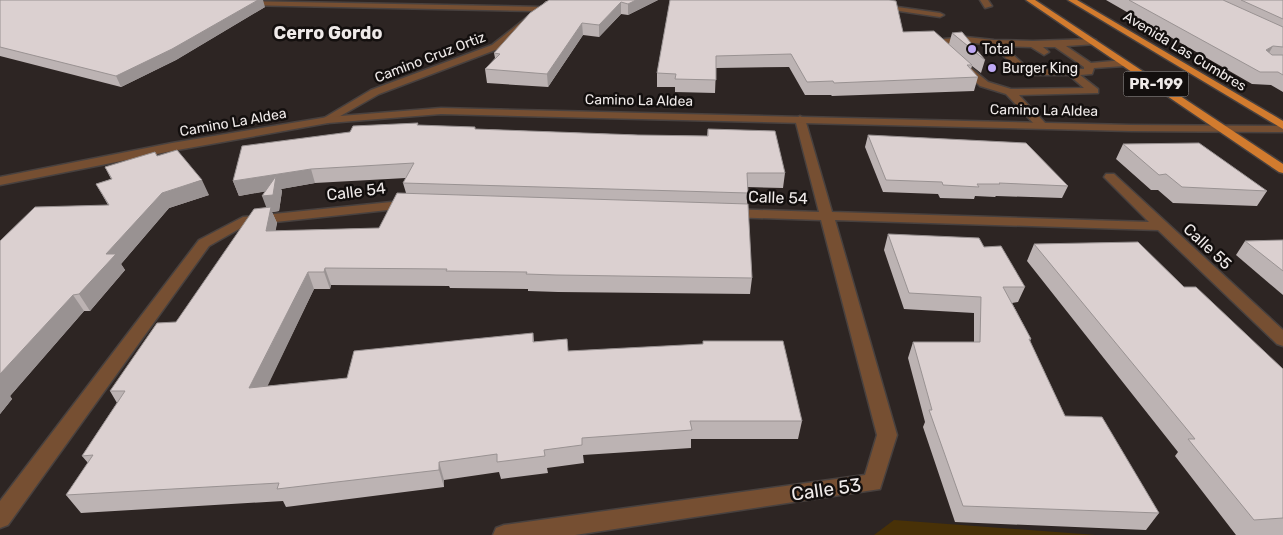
<svg xmlns="http://www.w3.org/2000/svg" width="1283" height="535" font-family="Rubik,sans-serif">
  <style>
    .green { fill: #483107 }
    .lines { fill: none; stroke-linecap: round; stroke-linejoin: round }
    .service-casing { stroke: #48413f; stroke-width: 3 }
    .minor-casing { stroke: #48413f; stroke-width: 3 }
    .tertiary-casing { stroke: #48413f; stroke-width: 3 }
    .trunk-casing { stroke: #48413f; stroke-width: 3 }
    .service { fill: #764f32; fill-rule: evenodd }
    .minor { fill: #764f32; fill-rule: evenodd }
    .tertiary { fill: #764f32; fill-rule: evenodd }
    .trunk { fill: #d27b2e; fill-rule: evenodd }
    .wall { fill: #bcb3b3; fill-rule: evenodd }
    .shaded-wall { fill: #999292 }
    .building { fill: #dbd0d0; stroke: #999292 }
    .poi-dot { fill: #bfa9f4; stroke: #130f0e; stroke-width: 2 }
    .labels { text-anchor: middle; stroke-width: 5; stroke-linejoin: round; paint-order: stroke }
    .far-poi-label { font-size: 14px; fill: #efeae9; stroke: #130f0e; text-anchor: start }
    .far-street-label { font-size: 14px; fill: #efeae9; stroke: #130f0e }
    .shield { fill: #130f0e; stroke: #ada8a7; stroke-width: 1 }
    .shield-label { font-size: 15px; font-weight: bold; fill: #efeae9 }
    .street-label { font-size: 16px; fill: #efeae9; stroke: #130f0e }
    .far-district-label { font-size: 18px; font-weight: bold; fill: #efeae9; stroke: #130f0e }
    .near-street-label { font-size: 19px; fill: #efeae9; stroke: #130f0e }
  </style>
  <rect width="100%" height="100%" fill="#2d2523"/>
  <path class="green" d="M894,520L1096,535H874Z"/>
  <g class="lines">
    <defs>
      <g id="service">
        <path d="M980,0H988L992,6L985,8Z"/>
        <path d="M966,37L994,40L1033,41L1093,39L1096,40V44L1066,46L1091,63L1124,60L1129,63L1124,66L1094,68L1092,74L1080,75L1098,89V93L1019,95L1047,125L1041,128L1037,127L1006,94L980,86L959,67V63H965L988,82L1011,89L1084,88L1069,75H1025L991,45L966,42L944,44L950,50L945,53L933,43L944,39ZM1003,46L1031,47L1044,55L1049,52L1043,47H1055L1084,67V69H1073L1067,66L1062,69L1030,70Z"/>
      </g>
      <g id="minor">
        <path d="M557,0H568L546,11L498,49L379,94L328,123L324,122L323,120L324,118L371,90L492,45L535,11L244,5L240,3L244,1L542,7Z"/>
        <path d="M876,4L940,13L944,15L940,17L879,8L875,6Z"/>
        <path d="M800,116L805,119L832,212L1149,222L1104,177L1106,174H1114L1283,330V346L1277,344L1158,230L835,220L897,435L880,489L575,535H493L496,528L504,525L865,475L877,435L821,220L729,217L722,213L729,209L819,212L795,119Z"/>
        <path d="M411,200L418,204L416,207L246,225L209,246L8,525L0,528V501L199,240L243,217Z"/>
      </g>
      <path id="tertiary" d="M441,108L1131,125L1283,126V132L1131,131L441,114L328,123L172,151L0,185V177L172,143L328,117Z"/>
      <g id="trunk">
        <path d="M1026,0H1035L1283,164V173L1279,172Z"/>
        <path d="M1068,0H1077L1283,121V129Z"/>
      </g>
    </defs>
    <use href="#service" class="service-casing"/>
    <use href="#minor" class="minor-casing"/>
    <use href="#tertiary" class="tertiary-casing"/>
    <use href="#trunk" class="trunk-casing"/>
    <use href="#service" class="service"/>
    <use href="#minor" class="minor"/>
    <use href="#tertiary" class="tertiary"/>
    <use href="#trunk" class="trunk"/>
  </g>
  <g class="wall">
    <path d="M0,0L265,7L176,60L121,87L0,56Z"/>
    <path d="M658,0L628,15L621,14L599,37L583,35L548,87L487,83L485,69L495,58L494,53L546,1Z"/>
    <path d="M670,0H893L903,32L949,44L952,33L985,60L981,73L972,66L971,69L978,77L974,91L832,96L831,95H805L789,67L716,68L715,93L675,92V87H657V73Z"/>
    <path d="M1106,0H1283V92L1271,85L1252,84Z"/>
    <path d="M418,123V125L476,129L638,135L707,136L708,129L785,173L783,188L747,187L748,193L747,204L752,278L750,294L558,292L528,291V289L450,288L449,286L331,285L330,289H314L267,386L347,378L533,333L534,342L567,339L568,351L802,421L798,439H691V448L583,455L584,463L547,468L548,473L501,479L499,472L444,480V487L286,507L283,501L81,513L66,495L88,463L82,456L117,403L110,391L176,322L267,208L266,191L239,196L233,181ZM406,178L403,183L406,193L379,228L275,231L277,223L272,212L279,211L282,191L281,189L315,183Z"/>
    <path d="M868,135L1068,186L1062,198L996,196L995,197L975,196L974,199L940,198L938,194L883,192L865,147Z"/>
    <path d="M1123,144L1267,191L1257,206L1173,203L1158,190H1151L1116,159Z"/>
    <path d="M157,156L209,195L169,208L121,264L125,270L90,311H84L10,396L12,399L0,414V241L108,205L96,184L111,179L105,167Z"/>
    <path d="M888,234L984,247L1025,287L1018,302L1012,303L1031,339L1030,341L1065,416L1159,513L1146,530L955,522L923,427L925,422L908,358L913,342H974V313L904,309L884,250Z"/>
    <path d="M1283,240V295L1236,255L1245,241Z"/>
    <path d="M1034,244L1184,287L1283,369V535H1236L1175,456L1178,452L1027,261Z"/>
  </g>
  <g class="shaded-wall">
    <path d="M258,0H263L265,7L176,60L121,87L116,76Z"/>
    <path d="M636,0H658L628,15V4Z"/>
    <path d="M621,2V14L599,37V25Z"/>
    <path d="M582,23L583,35L548,87L547,74Z"/>
    <path d="M1273,46L1266,58V50Z"/>
    <path d="M311,169L315,183L281,189L282,191L279,211L272,212L277,223L273,247L266,231L268,212L262,196L274,190L239,196L233,181Z"/>
    <path d="M202,180L209,195L169,208L121,264L125,270L90,311L79,294L106,254L162,193Z"/>
    <path d="M325,268L331,285L330,289L324,272Z"/>
    <path d="M308,272L314,289L258,406L249,388Z"/>
    <path d="M73,295L84,311L10,396L12,399L0,414V374Z"/>
    <path d="M439,462L444,480V487L439,470Z"/>
  </g>
  <g class="building">
    <path d="M0,0H258L172,49L116,76L0,47Z"/>
    <path d="M549,0H636L628,4L621,2L599,25L582,23L547,74L485,69L500,54L494,53L530,13Z"/>
    <path d="M670,0H889L896,1L903,32L934,31L972,65H967L978,77L834,83L833,81L807,82L791,54L716,56V80L675,79L676,74L657,73Z"/>
    <path d="M1129,0H1223L1283,27V47L1273,46L1266,50L1272,55H1283V75L1278,72H1260Z"/>
    <path d="M1241,0H1283V19Z"/>
    <path d="M962,32L985,60L952,33Z"/>
    <path d="M418,123L417,125L475,127V129L638,135L708,136V129L775,131L785,173H747L748,193L403,183L414,163L311,169L233,181L242,146L350,132L353,126Z"/>
    <path d="M868,135L1026,143L1068,186L999,183L1000,184H977L979,187L943,185L942,182L886,180Z"/>
    <path d="M1199,143L1267,191L1182,187L1166,174L1159,175L1123,144Z"/>
    <path d="M177,150L202,180L162,193L106,254H116L79,294L73,295L0,374V241L35,207L109,205L96,184L112,179L105,167L155,152L157,156Z"/>
    <path d="M276,176L273,195L262,196Z"/>
    <path d="M397,193L748,204L752,278L556,275L526,274L527,272L446,271L447,269L325,268L324,272H308L249,388L347,378L354,351L533,333V342L567,339L568,351L703,344V341H783L802,421H690L692,430L582,438V445L544,450L545,456L497,462V454L439,462V470L277,489L279,483L66,495L93,455L82,456L125,391H110L157,323L176,322L254,209L271,207L266,231L379,228Z"/>
    <path d="M888,234L979,238L984,247L1001,246L1025,287H1003L1031,339H1029L1065,416L1102,417L1159,513L963,506L929,410H932L913,342H980L981,297L909,293Z"/>
    <path d="M1283,240V271L1245,241Z"/>
    <path d="M1138,242L1184,287H1196L1283,369V518L1254,520L1188,439H1195L1034,244Z"/>
  </g>
  <g class="poi-dot">
    <circle cx="972" cy="49" r="5"/>
    <circle cx="992" cy="68" r="5"/>
  </g>
  <g class="labels">
    <g class="far-poi-label">
      <text x="982" y="54">Total</text>
      <text x="1002" y="73">Burger King</text>
    </g>
    <g class="far-street-label">
      <text transform="translate(1185 51) rotate(31)" y="5">Avenida Las Cumbres</text>
      <text transform="translate(430 57) rotate(-21)" y="5">Camino Cruz Ortiz</text>
      <text transform="translate(639 100) rotate(1)" y="5">Camino La Aldea</text>
      <text transform="translate(1044 110) rotate(1)" y="5">Camino La Aldea</text>
      <text transform="translate(233 122) rotate(-10)" y="5">Camino La Aldea</text>
    </g>
    <rect class="shield" x="1123.5" y="71.5" width="65" height="25" rx="4"/>
    <g class="shield-label">
      <text x="1156" y="89">PR-199</text>
    </g>
    <g class="street-label">
      <text transform="translate(356 191) rotate(-7)" y="6">Calle 54</text>
      <text transform="translate(778 197) rotate(2)" y="6">Calle 54</text>
      <text transform="translate(1208 246) rotate(43)" y="6">Calle 55</text>
    </g>
    <g class="far-district-label">
      <text x="328" y="39">Cerro Gordo</text>
    </g>
    <g class="near-street-label">
      <text transform="translate(826 489) rotate(-8)" y="7">Calle 53</text>
    </g>
  </g>
</svg>
